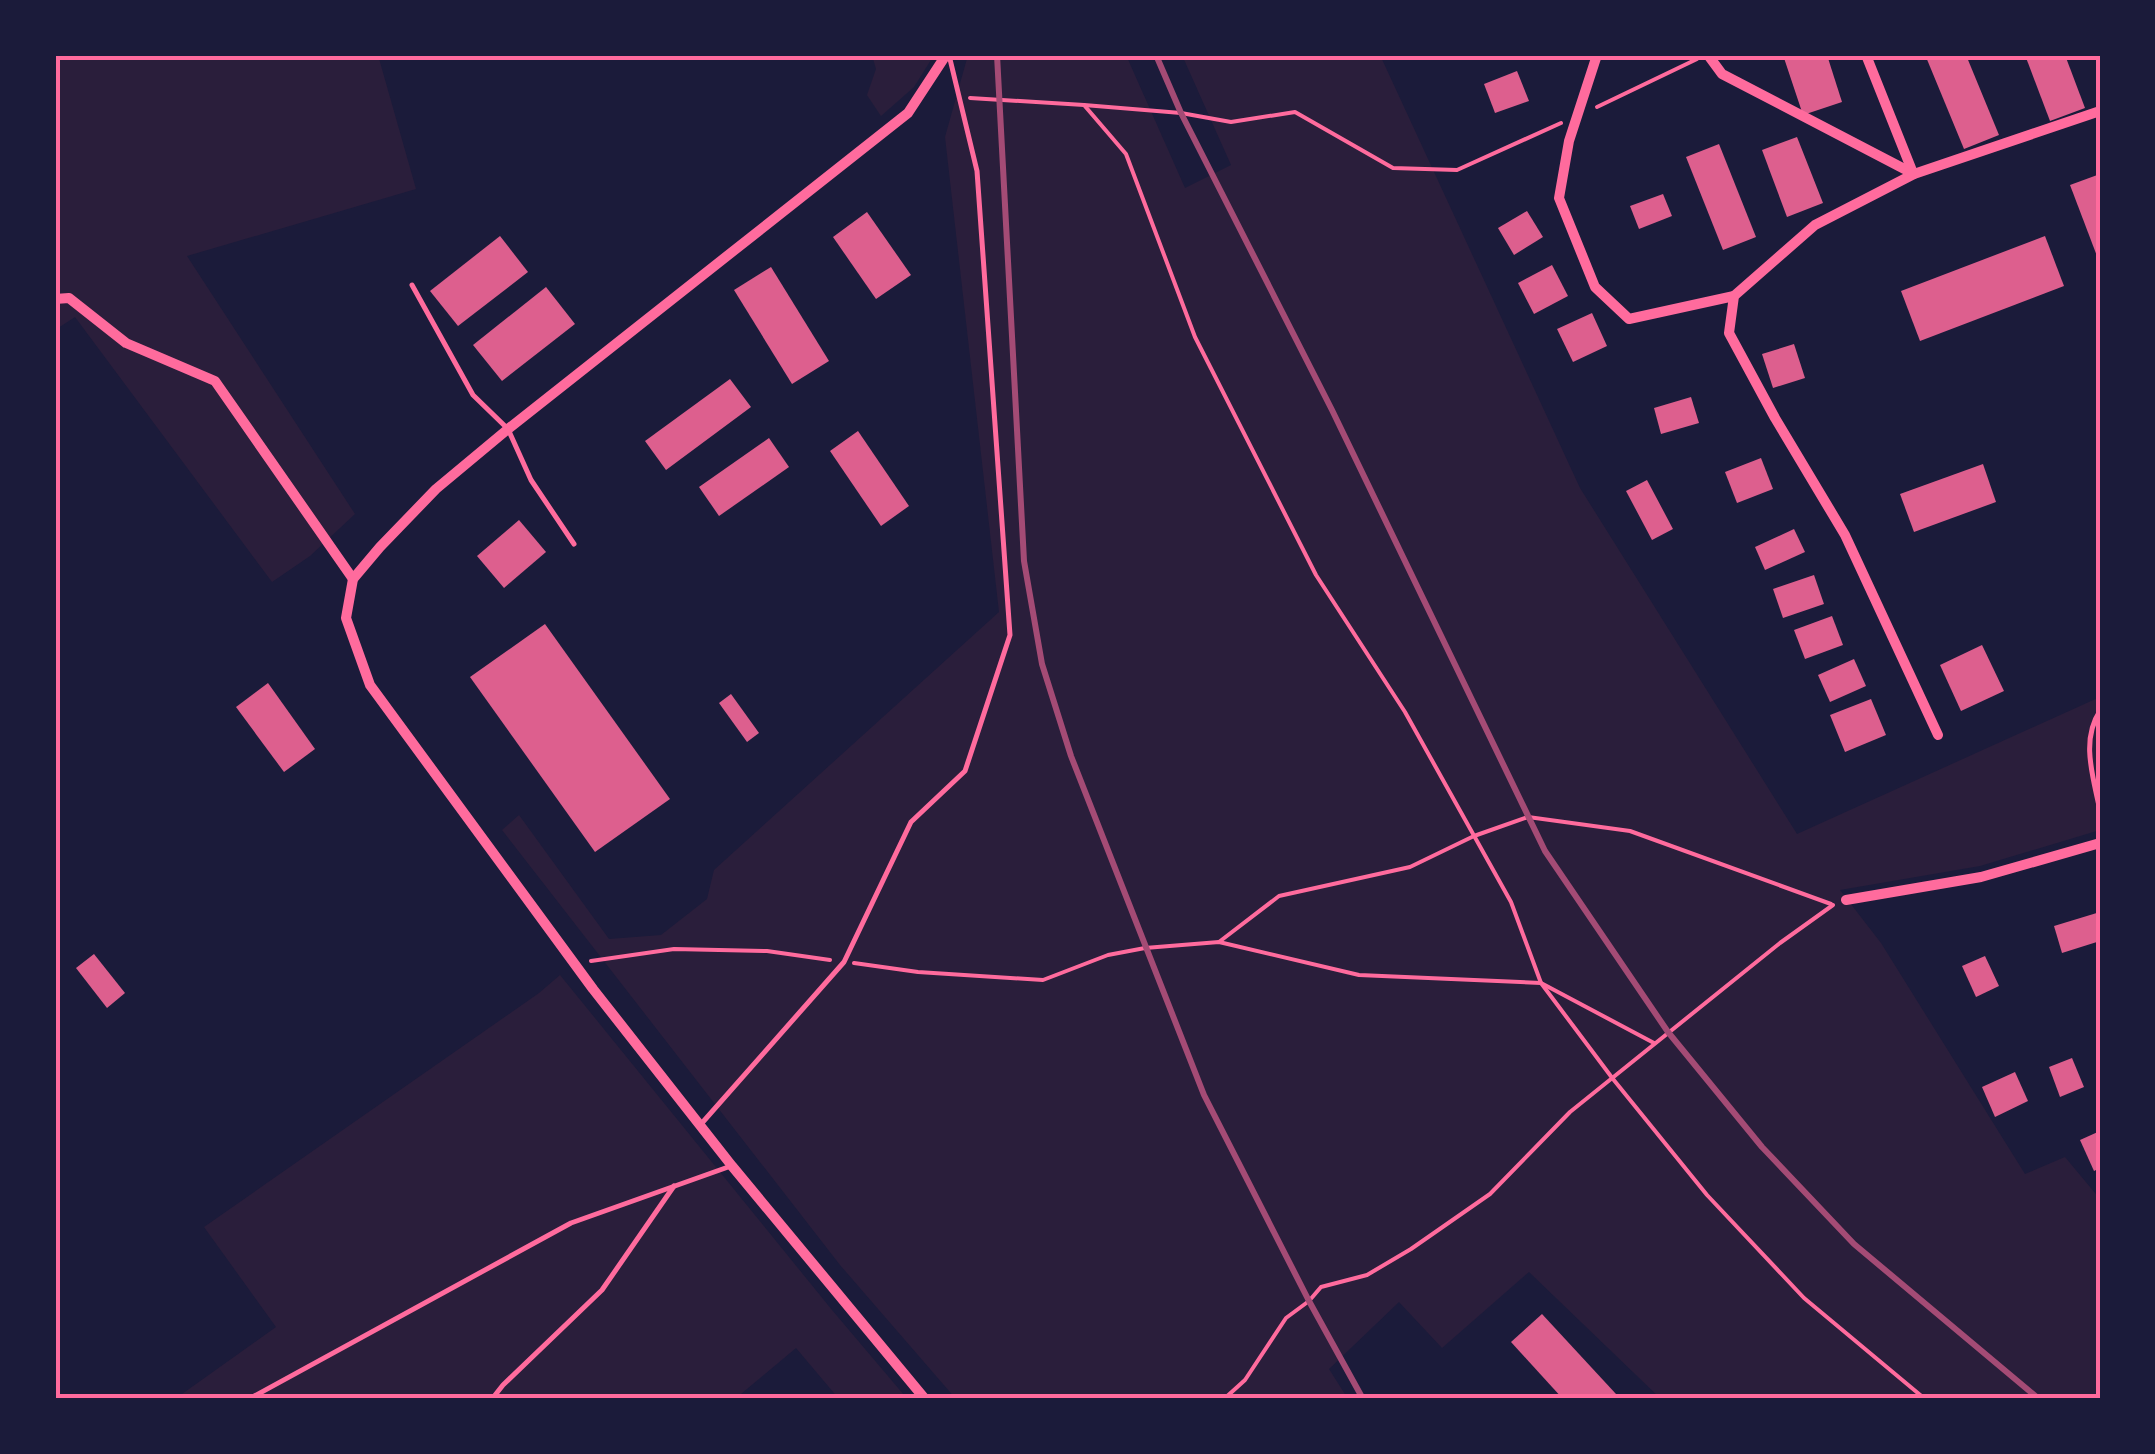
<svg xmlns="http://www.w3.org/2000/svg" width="2155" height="1454" font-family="Lora,serif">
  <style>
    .green { fill: #2a1e3b }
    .building { fill: #dd5f8e }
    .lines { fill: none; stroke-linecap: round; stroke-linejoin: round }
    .path { stroke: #ff6b9d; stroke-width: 4 }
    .service { stroke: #ff6b9d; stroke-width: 5 }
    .minor { stroke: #ff6b9d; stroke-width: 10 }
    .rail { stroke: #a44b75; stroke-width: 6 }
    .neatline { fill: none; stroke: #ff6b9d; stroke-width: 4 }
  </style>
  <rect width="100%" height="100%" fill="#1b1b3a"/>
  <g class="green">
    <path d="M55,55H378L416,189L187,256L355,514L310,556L272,582L75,317L55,330Z"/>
    <path d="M872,55H934L914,87L881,116L867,95L876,69Z"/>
    <path d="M968,55H1126L1185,188L1231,165L1182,55H1380L1580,488L1797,834L2100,697V830L1980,866L1840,890L1881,943L2025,1174L2065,1157L2100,1199V1399H1661L1529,1272L1442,1348L1399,1302L1329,1369L1348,1399H956L840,1265L502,830L519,815L609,939L661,935L707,899L714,870L999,612L945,137Z"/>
    <path d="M560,975L832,1310L904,1395L903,1399H839L796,1348L735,1399H175L276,1327L204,1227L539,993Z"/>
  </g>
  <g class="building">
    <path d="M1783,55H1827L1842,102L1803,115Z"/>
    <path d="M1931,55H1966L1999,135L1964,149L1926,57Z"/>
    <path d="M2025,55H2065L2085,108L2050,121Z"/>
    <path d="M1517,71L1529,101L1495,113L1484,84Z"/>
    <path d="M1797,137L1823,203L1787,217L1762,150Z"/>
    <path d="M1719,144L1756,237L1723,250L1686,157Z"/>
    <path d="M2100,174V264L2070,185Z"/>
    <path d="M1663,194L1672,216L1639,229L1630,206Z"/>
    <path d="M1527,211L1543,237L1514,255L1498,228Z"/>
    <path d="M867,212L911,275L876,299L833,237Z"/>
    <path d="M500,236L528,272L458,326L430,291Z"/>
    <path d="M2045,236L2064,286L1920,341L1901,291Z"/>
    <path d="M1552,265L1568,296L1534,314L1518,283Z"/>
    <path d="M771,267L829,361L792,384L734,290Z"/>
    <path d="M546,287L575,324L502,381L473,345Z"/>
    <path d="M1592,313L1607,346L1573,362L1557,329Z"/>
    <path d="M1794,344L1805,378L1773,388L1762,354Z"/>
    <path d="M730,379L751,407L666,470L645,441Z"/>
    <path d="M1691,397L1699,423L1661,434L1654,408Z"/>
    <path d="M858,431L909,506L881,526L830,451Z"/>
    <path d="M769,438L789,467L719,516L699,487Z"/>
    <path d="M1761,458L1773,489L1737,503L1725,472Z"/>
    <path d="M1983,464L1996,502L1914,532L1900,494Z"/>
    <path d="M1647,480L1673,529L1652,540L1626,491Z"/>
    <path d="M519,520L546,552L504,588L477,556Z"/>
    <path d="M1794,529L1805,552L1765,570L1755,547Z"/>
    <path d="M1814,575L1824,604L1783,618L1773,589Z"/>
    <path d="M1832,616L1843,645L1805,659L1794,630Z"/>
    <path d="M545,624L670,799L595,852L470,677Z"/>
    <path d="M1982,645L2004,691L1961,711L1940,665Z"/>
    <path d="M1854,659L1866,686L1830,702L1818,675Z"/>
    <path d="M268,683L315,749L284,772L236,707Z"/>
    <path d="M731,694L759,733L747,742L719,703Z"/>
    <path d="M1871,699L1886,735L1845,752L1830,715Z"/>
    <path d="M2100,912V941L2062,953L2054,926Z"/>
    <path d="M94,954L125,993L107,1008L76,968Z"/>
    <path d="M1985,956L1999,986L1976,997L1962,966Z"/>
    <path d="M2072,1058L2084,1087L2060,1097L2049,1067Z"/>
    <path d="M2015,1072L2028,1101L1995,1117L1982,1087Z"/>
    <path d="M2100,1131V1168L2094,1171L2080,1140Z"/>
    <path d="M1542,1314L1616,1394L1611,1399H1563L1511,1342Z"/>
  </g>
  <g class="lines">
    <g class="path">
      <path d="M970,98L1084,105L1126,154L1195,337L1316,575L1405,712L1511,902L1541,983L1613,1079L1707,1195L1804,1298L1925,1399"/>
      <path d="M1084,105L1181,113L1231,122L1295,112L1393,168L1457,170L1561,123"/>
      <path d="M1597,107L1697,59"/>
      <path d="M1219,942L1279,896L1410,867L1474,836L1528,817L1630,831L1831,904"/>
      <path d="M591,961L674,949L767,951L830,960"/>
      <path d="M854,963L918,972L1043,980L1108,955L1145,948L1219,942L1359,975L1541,983L1654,1043"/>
      <path d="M1224,1399L1245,1380L1286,1318L1309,1301L1321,1287L1367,1275L1411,1249L1490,1194L1570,1112L1780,943L1833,905"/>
    </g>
    <g class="service">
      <path d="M412,285L473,395L508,429L531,480L574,544"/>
      <path d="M2100,711C2080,741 2094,779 2100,811"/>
      <path d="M702,1123L844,962L911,822L965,771L1010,635L977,171L949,55"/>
      <path d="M249,1399L571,1223L731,1166"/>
      <path d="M492,1399L503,1385L602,1290L674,1186"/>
    </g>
    <g class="minor">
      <path d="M1597,55L1569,141L1559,198L1595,287L1629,319L1734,296"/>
      <path d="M1708,55L1722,74L1914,174"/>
      <path d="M1866,55L1913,173"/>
      <path d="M55,299L69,298L126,343L215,381L353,579"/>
      <path d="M1938,735L1845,535L1775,418L1729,333L1734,296L1815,225L1914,174L2100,111"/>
      <path d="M1846,900L1981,877L2100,843"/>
      <path d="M925,1399L732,1166L593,989L370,685L346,618L353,579L380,547L436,489L508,429L908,113L946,55"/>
    </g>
    <g class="rail">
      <path d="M997,55L1024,561L1042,664L1071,756L1204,1095L1309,1301L1363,1399"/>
      <path d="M1156,55L1181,113L1332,410L1545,851L1668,1032L1762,1147L1854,1244L2039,1399"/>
    </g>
  </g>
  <rect width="2155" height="1454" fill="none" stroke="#1b1b3a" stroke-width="115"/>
  <rect x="58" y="58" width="2040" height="1338" class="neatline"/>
</svg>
